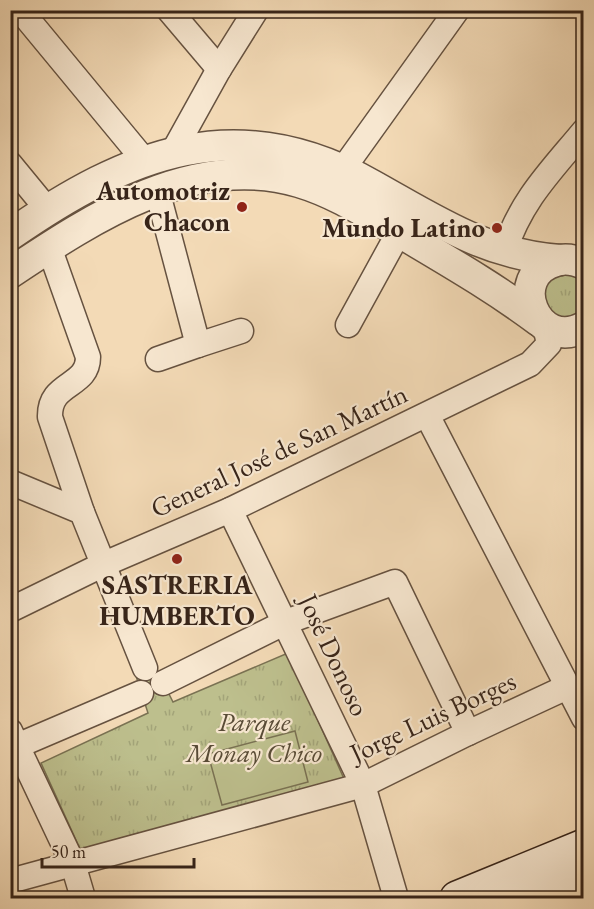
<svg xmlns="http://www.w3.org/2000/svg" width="594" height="909" font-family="'EB Garamond',serif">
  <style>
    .grass { fill: url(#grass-tufts); stroke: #7a7253; stroke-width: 1.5 }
    .pitch { fill: #bdbf8d; stroke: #7a7253; stroke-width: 1.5 }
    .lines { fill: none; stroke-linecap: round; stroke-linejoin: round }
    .minor-casing { stroke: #665240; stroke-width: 27 }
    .tertiary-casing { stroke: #665240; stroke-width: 33 }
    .secondary-casing { stroke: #372419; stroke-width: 36 }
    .minor { stroke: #f7e7d0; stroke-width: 24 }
    .tertiary { stroke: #f7e7d0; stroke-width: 30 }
    .secondary { stroke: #f7e7d0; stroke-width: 33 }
    .poi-dot { fill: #8f2418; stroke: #f7e7d0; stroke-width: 2 }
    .labels { text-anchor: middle; stroke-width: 4.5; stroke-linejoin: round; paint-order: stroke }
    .poi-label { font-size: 27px; font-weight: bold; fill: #372419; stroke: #f7e7d0; text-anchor: end }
    .street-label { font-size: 27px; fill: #372419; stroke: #f7e7d0 }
    .park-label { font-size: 27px; font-style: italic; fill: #584b36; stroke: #f7e7d0 }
  </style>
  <defs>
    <pattern id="grass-tufts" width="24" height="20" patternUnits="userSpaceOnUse" patternTransform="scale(1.5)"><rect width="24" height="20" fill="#bdbf8d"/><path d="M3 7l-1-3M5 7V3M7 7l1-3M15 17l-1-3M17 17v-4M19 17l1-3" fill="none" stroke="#a3a479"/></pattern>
  </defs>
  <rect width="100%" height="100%" fill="#f3dab6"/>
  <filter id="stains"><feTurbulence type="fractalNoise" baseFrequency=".00333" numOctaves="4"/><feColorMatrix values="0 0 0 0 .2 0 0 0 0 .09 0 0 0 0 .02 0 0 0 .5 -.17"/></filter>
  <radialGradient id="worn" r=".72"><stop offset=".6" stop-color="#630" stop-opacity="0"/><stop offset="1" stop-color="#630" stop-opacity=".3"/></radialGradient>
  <g class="grass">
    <path d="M558,272L581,276L583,279V313L569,320L547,312L542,289Z"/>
    <path d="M288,653L345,781L81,851L41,763L148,713L135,673L154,664L173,702Z"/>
  </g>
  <path class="pitch" d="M295,731L308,782L222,805L208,754Z"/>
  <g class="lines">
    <defs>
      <g id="minor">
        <path d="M20,10L144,160"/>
        <path d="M169,10L219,69"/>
        <path d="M173,152L219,69L256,10"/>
        <path d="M10,164L47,209"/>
        <path d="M343,169L457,10"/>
        <path d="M157,190L198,345L241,331"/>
        <path d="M49,247L88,357C88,388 49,381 50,417L82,512"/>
        <path d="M504,252C521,200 550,172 584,131"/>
        <path d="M348,325L399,232"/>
        <path d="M158,359L198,345"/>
        <path d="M427,415L584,718"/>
        <path d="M10,482L82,512L145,668"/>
        <path d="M230,510L363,785L396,898"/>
        <path d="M10,610L102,565L230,510L530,364L549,344L545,326"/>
        <path d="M163,683L286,622L395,582L468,733"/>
        <path d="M10,731L73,864L83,898"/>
        <path d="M10,749L141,693"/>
        <path d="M10,881L363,785L468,733L567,687"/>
      </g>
      <g id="tertiary">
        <path d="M10,235C128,153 237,108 372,185C435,220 486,255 560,260"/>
        <path d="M584,264C575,260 565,258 556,261C505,275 536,353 584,327"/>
        <path d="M10,273C94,217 194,151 299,182C336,193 368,214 401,233C448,261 495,288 539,321"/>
      </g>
      <g id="secondary">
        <path d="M457,898L584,846"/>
        <path d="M522,898L584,873"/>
      </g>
    </defs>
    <use href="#minor" class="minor-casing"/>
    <use href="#tertiary" class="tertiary-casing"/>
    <use href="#secondary" class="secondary-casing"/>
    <use href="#minor" class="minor"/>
    <use href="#tertiary" class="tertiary"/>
    <use href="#secondary" class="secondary"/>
  </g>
  <g class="poi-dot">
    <circle cx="242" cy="207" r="6"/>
    <circle cx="497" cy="228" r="6"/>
    <circle cx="177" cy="559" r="6"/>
  </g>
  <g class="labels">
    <g class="poi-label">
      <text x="230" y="200">Automotriz<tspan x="230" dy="31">Chacon</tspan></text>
      <text x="485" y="237">Mundo Latino</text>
      <text x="177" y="594" text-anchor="middle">SASTRERIA<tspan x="177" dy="31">HUMBERTO</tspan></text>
    </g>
    <g class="street-label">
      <text transform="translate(279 451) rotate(-25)" y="9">General José de San Martín</text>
      <text transform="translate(334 655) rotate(65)" y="9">José Donoso</text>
      <text transform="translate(433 717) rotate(-25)" y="9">Jorge Luis Borges</text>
    </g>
    <g class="park-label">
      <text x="254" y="731">Parque<tspan x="254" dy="31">Monay Chico</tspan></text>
    </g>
  </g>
  <rect width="594" height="909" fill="none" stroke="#f3dab6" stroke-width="36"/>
  <rect x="12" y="12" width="570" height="885" fill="none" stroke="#372419" stroke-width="3"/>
  <rect x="18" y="18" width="558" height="873" fill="none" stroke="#372419" stroke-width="1.5"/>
  <path d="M42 858v9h152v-9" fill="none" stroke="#372419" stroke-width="3"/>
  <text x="51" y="858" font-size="18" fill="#372419" stroke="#f7e7d0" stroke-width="4.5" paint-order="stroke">50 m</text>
  <rect width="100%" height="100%" filter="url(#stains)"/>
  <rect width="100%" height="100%" fill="url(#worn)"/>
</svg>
